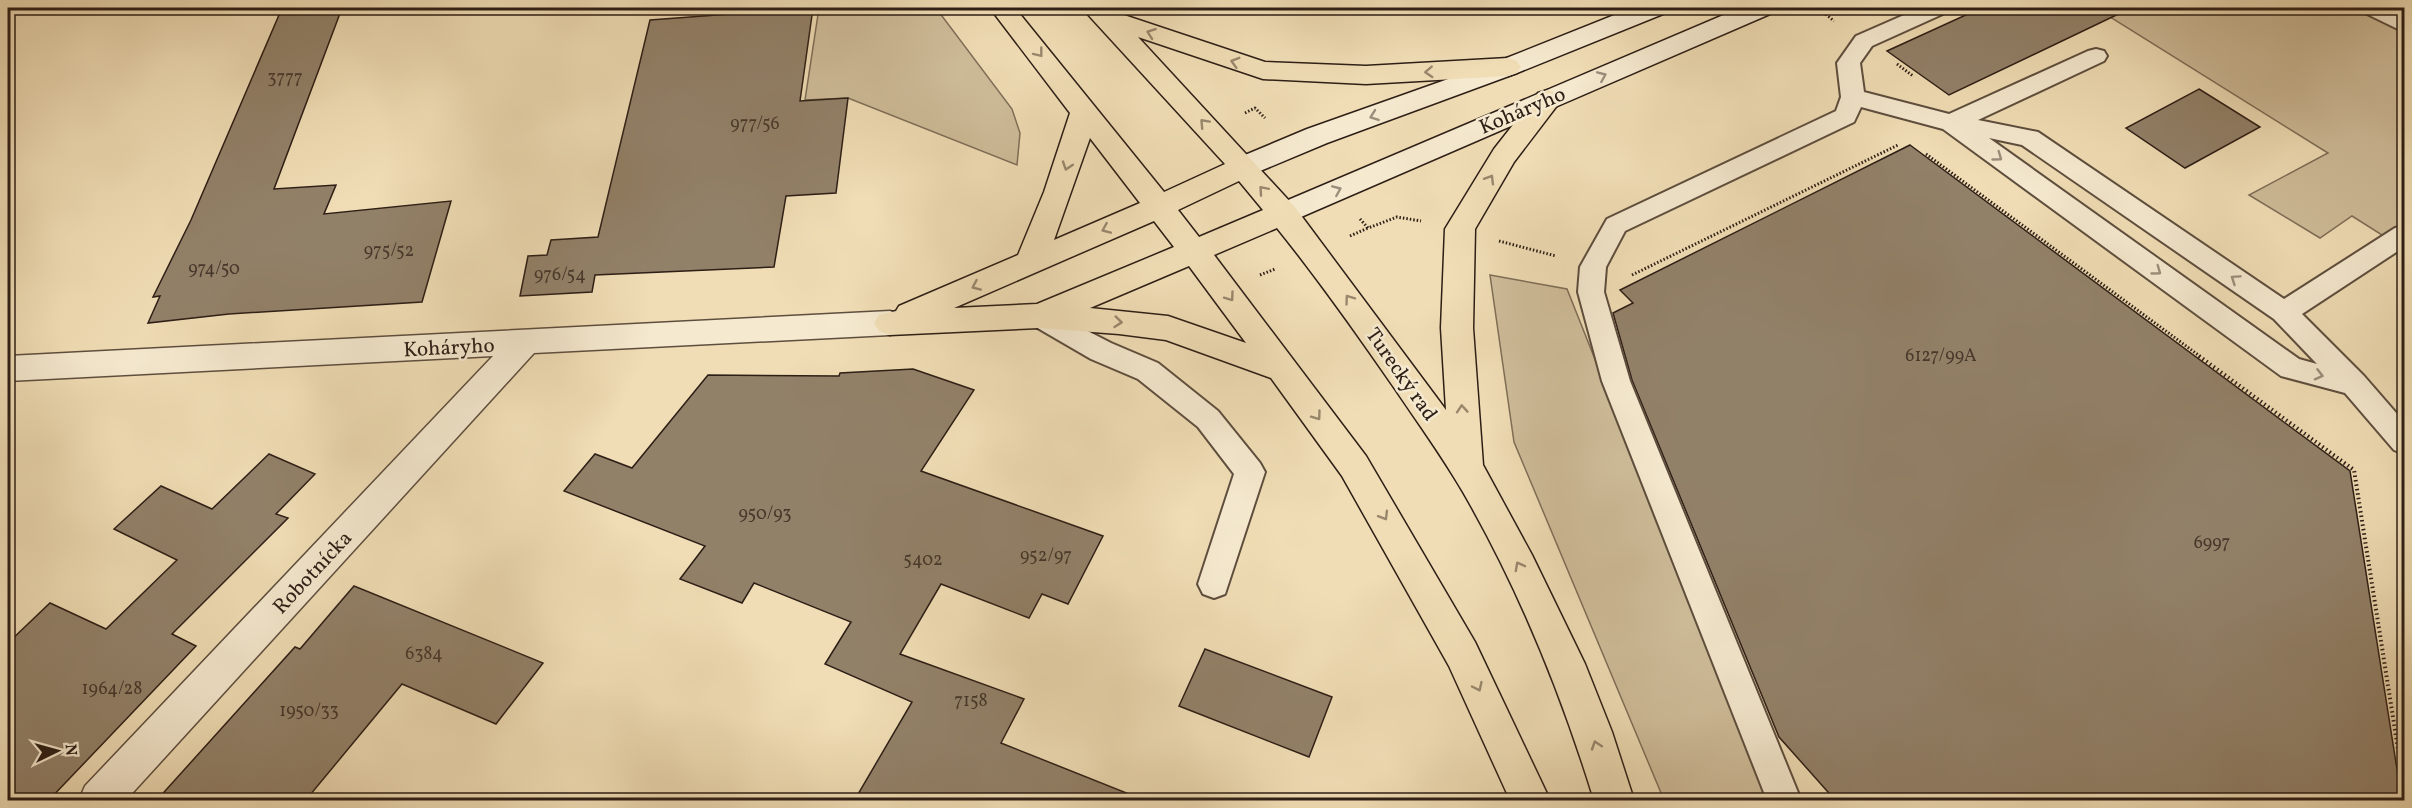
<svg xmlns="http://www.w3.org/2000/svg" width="2412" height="808" font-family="Vollkorn,serif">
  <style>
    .green { fill: #cfbd9a; stroke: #7e6e58; stroke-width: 1.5 }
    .building { fill: #928169; stroke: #2d1e16; stroke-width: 1.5 }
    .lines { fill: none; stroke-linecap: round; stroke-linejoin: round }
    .service-casing { stroke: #5e4e3e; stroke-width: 4 }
    .minor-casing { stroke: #5e4e3e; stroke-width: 3 }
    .secondary-casing { stroke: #2d1e16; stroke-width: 3 }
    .primary-casing { stroke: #2d1e16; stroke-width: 3 }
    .path-far1 { stroke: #2d1e16; stroke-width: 3; stroke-dasharray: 1.5 2; stroke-linecap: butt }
    .path { stroke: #2d1e16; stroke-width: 4; stroke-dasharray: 1.5 3; stroke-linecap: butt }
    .service { fill: #f5e9cf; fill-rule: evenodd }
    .minor { fill: #f5e9cf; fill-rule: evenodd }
    .secondary { fill: #f5e9cf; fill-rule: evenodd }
    .primary { fill: #f0ddb5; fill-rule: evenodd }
    .oneway { stroke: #98876d }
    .oneway2 { stroke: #9b8e7c }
    .labels { text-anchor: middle; stroke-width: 5; stroke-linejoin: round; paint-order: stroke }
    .number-label { font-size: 18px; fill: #46372b }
    .street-label { font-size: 21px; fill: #2d1e16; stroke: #f5e9cf }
  </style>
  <rect width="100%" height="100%" fill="#f0ddb5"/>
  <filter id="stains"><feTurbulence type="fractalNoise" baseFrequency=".00333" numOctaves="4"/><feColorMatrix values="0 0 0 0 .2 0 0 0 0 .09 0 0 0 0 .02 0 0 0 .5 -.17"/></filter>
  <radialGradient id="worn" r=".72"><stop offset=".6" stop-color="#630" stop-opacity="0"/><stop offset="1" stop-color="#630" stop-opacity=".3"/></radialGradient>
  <g class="green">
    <path d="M819,8H936L1012,109L1020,133L1017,165L848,98L805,100Z"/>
    <path d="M2132,8H2404V249L2352,216L2320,238L2249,195L2328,153L2110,17Z"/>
    <path d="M1490,275L1567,289L1768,794L1760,800H1664L1514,442Z"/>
  </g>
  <g class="building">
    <path d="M282,8H342L274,189L336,185L324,214L451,201L422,302L229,314L148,323L160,296L153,297L191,220Z"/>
    <path d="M813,8L800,101L848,98L836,193L786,196L774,267L595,275L592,292L520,296L528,256L547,255L551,240L598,237L650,20Z"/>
    <path d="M1981,8H2131L1949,95L1887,51Z"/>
    <path d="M2199,89L2260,127L2185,168L2126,128Z"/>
    <path d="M1910,145L2350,471L2402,801H1836L1779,737L1632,380L1613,313L1633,303L1620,290Z"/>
    <path d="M913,369L974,390L921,471L1103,536L1068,604L1042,594L1029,618L941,584L900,654L1024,699L1001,743L1139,798V801H854L912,702L825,664L851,622L754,583L742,603L680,579L705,546L564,491L595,454L632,468L708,375L839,376L840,373Z"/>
    <path d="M269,454L315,474L276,514L288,518L172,634L196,646L48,801H8V643L50,603L106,629L177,560L114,529L161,486L212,509Z"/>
    <path d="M354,586L543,663L496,724L402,684L305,801H156L295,647L300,649Z"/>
    <path d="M1205,649L1332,697L1309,757L1179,706Z"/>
  </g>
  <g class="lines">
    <defs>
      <g id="service">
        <path d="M1920,8H1948L1945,13L1872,46L1860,63L1864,92L1949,114L2088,51L2096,49L2104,51L2107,56L2104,61L1978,120L2038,132L2284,299L2395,228L2404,226V247L2302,314L2364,376L2404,422V454L2394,450L2345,393L2281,376L1943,129L1861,107L1854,122L1625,231L1606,267L1604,292L1630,381L1801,800H1767L1602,381L1578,292L1580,267L1607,219L1836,111L1841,97L1837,63L1856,36ZM1989,138L2022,145L2274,319L2317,364L2299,359Z"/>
        <path d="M2362,8H2389L2404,16V32L2365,13Z"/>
        <path d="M1039,306L1111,343L1158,363L1218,411L1260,463L1265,472L1225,594L1214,598L1203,594L1198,584L1234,474L1198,427L1138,379L1091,359L1029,323L1025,316L1029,309Z"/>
      </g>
      <path id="minor" d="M890,311L901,315L906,323L901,331L890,335L534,353L126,800H79L85,786L493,356L8,381V356Z"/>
      <g id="secondary">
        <path d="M1632,8H1667L1663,14L1517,73L1327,143L1253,174L1243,177L1233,174L1229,167L1233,160L1307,129L1499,61Z"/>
        <path d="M1740,8H1774L1770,14L1294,220L1284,223L1274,220L1269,213L1274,206Z"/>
      </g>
      <path id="primary" d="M990,8H1015L1164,192L1225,164L1082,8H1108L1112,11L1265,62L1366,66L1508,58L1517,61L1521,67L1517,73L1508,76L1366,84L1263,79L1138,37L1294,206L1446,410L1441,328L1445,229L1494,149L1538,93L1548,90L1558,93L1562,99L1514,162L1475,229L1473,328L1483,465L1532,555L1585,664L1612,732L1634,800H1594C1561,693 1519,589 1463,492C1442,456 1418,423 1395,389C1357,334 1319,280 1277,228L1214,255L1366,456L1475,642L1550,800H1510L1449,666L1342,476L1271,378L1166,340L1119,334L1039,328L890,335L879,331L874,323L879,315L896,311L899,306L1018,255L1044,192L1070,113ZM1090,138L1140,203L1054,240ZM1239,181L1263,210L1199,237L1178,210ZM1154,221L1174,247L1037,304L954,308ZM1189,266L1246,343L1168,316L1090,308Z"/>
    </defs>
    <use href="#service" class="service-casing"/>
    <use href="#minor" class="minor-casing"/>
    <use href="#secondary" class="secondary-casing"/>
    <use href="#primary" class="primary-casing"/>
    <g class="path-far1">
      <path d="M1823,12L1834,21"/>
      <path d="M1897,64L1913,76"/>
      <path d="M1245,113L1255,108L1265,118"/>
      <path d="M1926,154L2201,357"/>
      <path d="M1360,219L1368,228L1397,217L1421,221"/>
      <path d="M1350,236L1368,228"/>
      <path d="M1499,241L1556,256"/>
      <path d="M1260,275L1275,269"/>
      <path d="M1632,275L1898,145"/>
    </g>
    <path class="path" d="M2199,356L2354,470L2404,787"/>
    <use href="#service" class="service"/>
    <use href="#minor" class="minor"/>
    <use href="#secondary" class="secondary"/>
    <use href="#primary" class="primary"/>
  </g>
  <defs><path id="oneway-chevron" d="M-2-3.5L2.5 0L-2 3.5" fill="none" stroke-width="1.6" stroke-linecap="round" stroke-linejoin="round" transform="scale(1.5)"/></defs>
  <g class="oneway">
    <use href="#oneway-chevron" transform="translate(1151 33) rotate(-160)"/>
    <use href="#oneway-chevron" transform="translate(1039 53) rotate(52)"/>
    <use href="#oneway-chevron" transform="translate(1235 62) rotate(-164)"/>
    <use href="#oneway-chevron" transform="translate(1429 72) rotate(177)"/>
    <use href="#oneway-chevron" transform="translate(1204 123) rotate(-133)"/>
    <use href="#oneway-chevron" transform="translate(1067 166) rotate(108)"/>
    <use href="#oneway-chevron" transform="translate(1490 179) rotate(-59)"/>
    <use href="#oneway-chevron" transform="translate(1263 190) rotate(-131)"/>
    <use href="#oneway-chevron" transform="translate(1106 229) rotate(157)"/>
    <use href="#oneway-chevron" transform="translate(976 286) rotate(156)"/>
    <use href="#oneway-chevron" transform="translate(1230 297) rotate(54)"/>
    <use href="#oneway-chevron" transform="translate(1349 299) rotate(-126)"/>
    <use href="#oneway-chevron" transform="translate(1118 322) rotate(6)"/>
    <use href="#oneway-chevron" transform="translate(1462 409) rotate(-94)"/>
    <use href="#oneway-chevron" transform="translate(1317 416) rotate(54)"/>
    <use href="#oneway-chevron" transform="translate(1384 516) rotate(59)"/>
    <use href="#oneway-chevron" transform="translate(1519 566) rotate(-118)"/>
    <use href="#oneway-chevron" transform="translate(1478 687) rotate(65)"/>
    <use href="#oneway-chevron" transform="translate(1596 745) rotate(-108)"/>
  </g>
  <g class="oneway2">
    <use href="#oneway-chevron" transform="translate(1602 76) rotate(-23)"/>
    <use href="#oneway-chevron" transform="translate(1374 116) rotate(160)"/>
    <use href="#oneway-chevron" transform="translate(1998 157) rotate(36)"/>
    <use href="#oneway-chevron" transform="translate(1337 190) rotate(-23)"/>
    <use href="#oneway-chevron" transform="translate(2157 271) rotate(36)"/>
    <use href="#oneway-chevron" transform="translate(2235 279) rotate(-146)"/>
    <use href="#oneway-chevron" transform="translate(2319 375) rotate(14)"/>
  </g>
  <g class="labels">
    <g class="number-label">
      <text x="285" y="83">3777</text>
      <text x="755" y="129">977/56</text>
      <text x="389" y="256">975/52</text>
      <text x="214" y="274">974/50</text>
      <text x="560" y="280">976/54</text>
      <text x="1941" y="361">6127/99A</text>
      <text x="765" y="519">950/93</text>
      <text x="2212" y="548">6997</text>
      <text x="1046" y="561">952/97</text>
      <text x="923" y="565">5402</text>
      <text x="424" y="659">6384</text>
      <text x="112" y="694">1964/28</text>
      <text x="971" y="706">7158</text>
      <text x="309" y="716">1950/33</text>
    </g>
    <g class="street-label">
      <text transform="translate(1522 110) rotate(-23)" y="7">Koháryho</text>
      <text transform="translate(449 347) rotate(-3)" y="7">Koháryho</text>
      <text transform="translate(1402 374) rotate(55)" y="7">Turecký rad</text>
      <text transform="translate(312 572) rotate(-47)" y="7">Robotnícka</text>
    </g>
  </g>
  <rect width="2412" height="808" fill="none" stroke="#f0ddb5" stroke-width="30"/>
  <rect x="9" y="9" width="2394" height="790" fill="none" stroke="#2d1e16" stroke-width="3"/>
  <rect x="15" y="15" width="2382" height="778" fill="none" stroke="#2d1e16" stroke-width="1.5"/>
  <g transform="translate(57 751) rotate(85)" stroke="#f5e9cf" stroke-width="4.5" paint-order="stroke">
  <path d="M0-4.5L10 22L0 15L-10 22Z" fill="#2d1e16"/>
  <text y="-9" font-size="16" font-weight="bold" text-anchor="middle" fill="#2d1e16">N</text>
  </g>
  <rect width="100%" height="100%" filter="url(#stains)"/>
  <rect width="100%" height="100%" fill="url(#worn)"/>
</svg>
